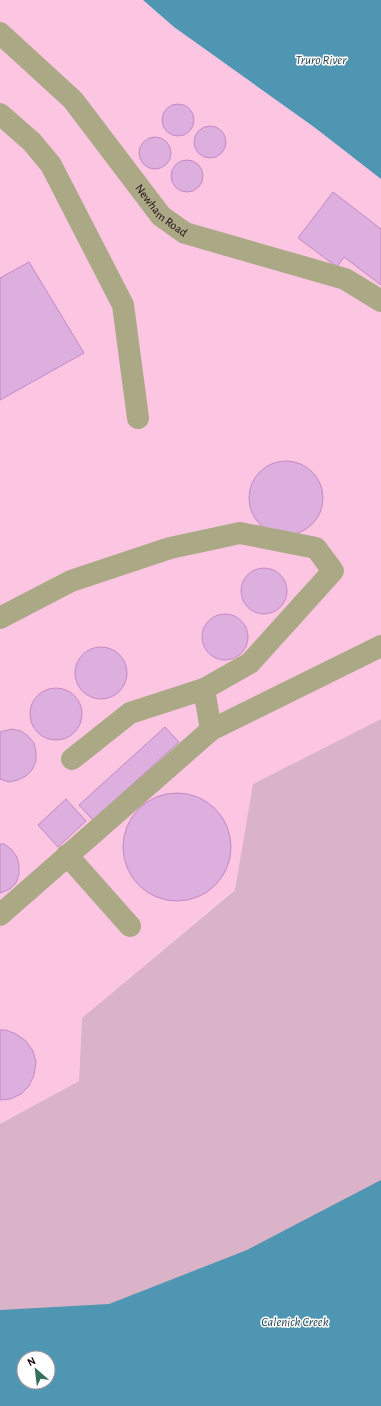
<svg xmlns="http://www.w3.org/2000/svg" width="381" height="1406" font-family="'Alegreya Sans',sans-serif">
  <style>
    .built { fill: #fcc6e3 }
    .green { fill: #dbb3c8; fill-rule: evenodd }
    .water { fill: #4e96b1; fill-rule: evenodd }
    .building { fill: #ddafdf; stroke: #c288c4 }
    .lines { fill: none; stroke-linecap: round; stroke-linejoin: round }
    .minor { stroke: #aaa885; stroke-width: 22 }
    .labels { text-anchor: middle; stroke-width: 3; stroke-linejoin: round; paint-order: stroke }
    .street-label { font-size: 12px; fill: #1c0312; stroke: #fff }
    .water-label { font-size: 13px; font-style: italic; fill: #1d3e4b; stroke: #fff }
  </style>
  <rect width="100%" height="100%" fill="#f9d7e9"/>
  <path class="built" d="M0,0H143L174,27L314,127L381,179V719L254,784L235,889L82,1018L79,1081L0,1124Z"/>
  <path class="green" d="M381,719V1236L0,1406V1124L79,1081L82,1018L235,890L253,784ZM24,1358H48V1382H24Z"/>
  <g class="water">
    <path d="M143,0H381V179L314,127L174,27Z"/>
    <path d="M381,1180V1406H0V1310L109,1304L247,1250ZM24,1358H48V1382H24Z"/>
  </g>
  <g class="building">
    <circle cx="178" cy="120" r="16"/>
    <circle cx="210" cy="142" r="16"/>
    <circle cx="155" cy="153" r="16"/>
    <circle cx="187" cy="176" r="16"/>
    <path d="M333,192L381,229V285L344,257L337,267L298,238Z"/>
    <path d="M29,262L84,353L0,400V278Z"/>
    <circle cx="286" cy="498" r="37"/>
    <circle cx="264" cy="591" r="23"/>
    <circle cx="225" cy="637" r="23"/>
    <circle cx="101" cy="673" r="26"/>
    <circle cx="56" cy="714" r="26"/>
    <path d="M165,727L179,742L93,820L79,805Z"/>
    <path d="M12,729L21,731L28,736L34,743L36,752V761L32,770L26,776L18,780L9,782L0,779V732Z"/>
    <circle cx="177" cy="847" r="54"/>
    <path d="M66,799L86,821L58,847L38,825Z"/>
    <path d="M0,844H4L11,849L17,857L19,865V874L16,883L10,889L0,893Z"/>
    <path d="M0,1030H6L16,1034L26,1041L33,1051L36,1062L34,1075L29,1086L21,1094L10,1099L0,1100Z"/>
  </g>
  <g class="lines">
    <g class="minor">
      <path id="s1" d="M0,33L73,100L161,216L185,233L345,279L381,301"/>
      <path d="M0,114L32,142L51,165L123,305L138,418"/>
      <path d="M0,618L71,581L170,548L240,533L316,548L333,571L250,663L204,689L130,713L72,759"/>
      <path d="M204,689L211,730"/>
      <path d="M67,855L130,926"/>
      <path d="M0,915L211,730L381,646"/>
    </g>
  </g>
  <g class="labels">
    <g class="street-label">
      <text dy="4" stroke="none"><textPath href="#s1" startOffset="241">Newham Road</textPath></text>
    </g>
    <g class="water-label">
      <text x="321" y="64">Truro River</text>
      <text x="295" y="1326">Calenick Creek</text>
    </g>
  </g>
  <g transform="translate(36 1370) rotate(332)"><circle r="19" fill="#ffffff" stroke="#a49aa0"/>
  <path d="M0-3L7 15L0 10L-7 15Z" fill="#356f58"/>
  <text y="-6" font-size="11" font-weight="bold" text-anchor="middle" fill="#1c0312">N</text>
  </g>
</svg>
